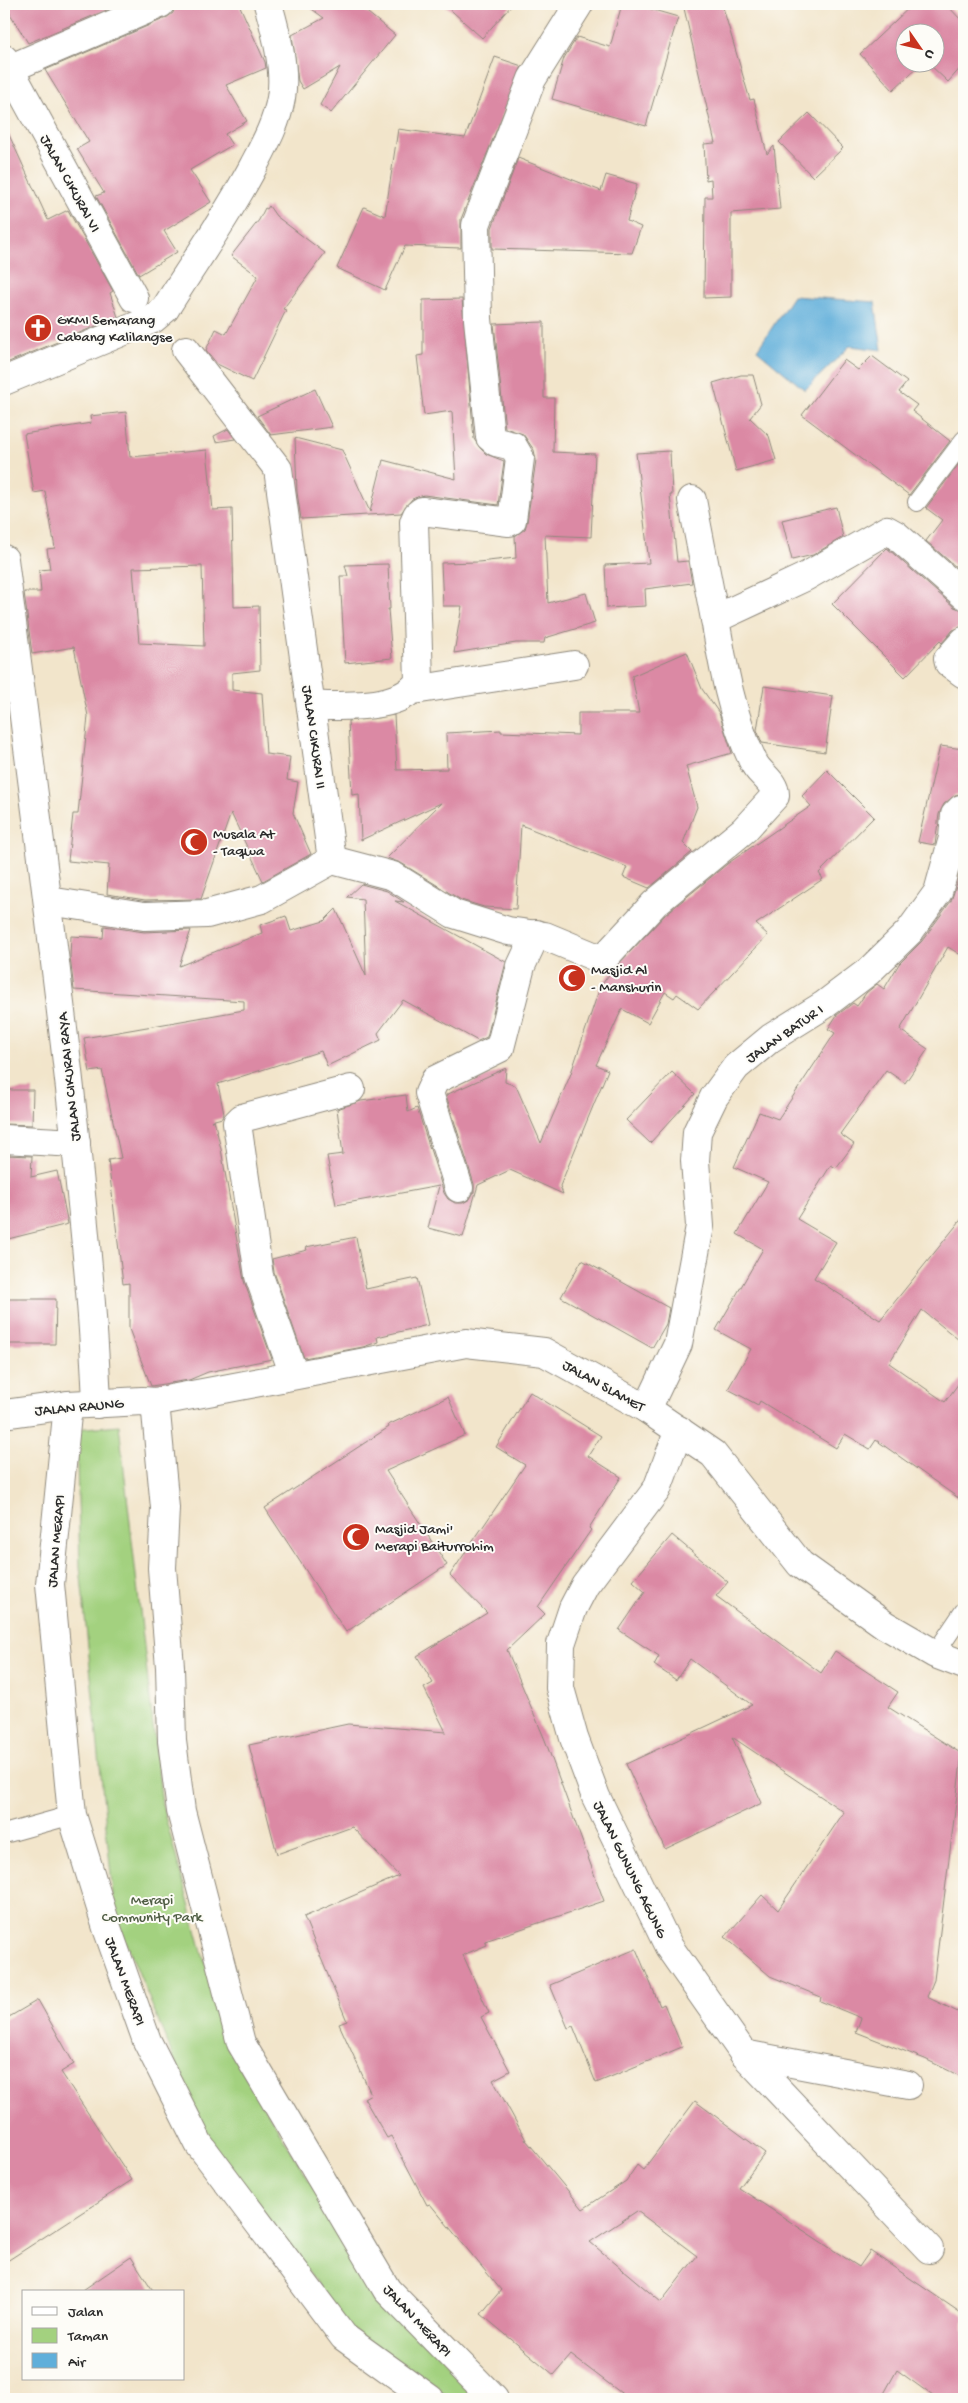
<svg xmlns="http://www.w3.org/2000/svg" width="968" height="2403" font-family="'Gochi Hand',sans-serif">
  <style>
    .green { fill: #a3d17f; stroke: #677e55 }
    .water { fill: #60afda; stroke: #466d82 }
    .building { fill: #db89a4; fill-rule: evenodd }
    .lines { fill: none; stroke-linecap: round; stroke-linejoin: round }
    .service-casing { stroke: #8e887b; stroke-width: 20 }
    .minor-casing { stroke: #8e887b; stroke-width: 30 }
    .service { stroke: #fff; stroke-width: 18 }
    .minor { stroke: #fff; stroke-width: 28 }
    .labels { text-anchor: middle; stroke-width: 4; stroke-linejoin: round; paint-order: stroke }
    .street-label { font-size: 15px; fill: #2b2b2b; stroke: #fdfcf7 }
    .poi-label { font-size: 15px; fill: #2b2b2b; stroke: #fdfcf7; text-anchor: start }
    .park-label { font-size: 15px; fill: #4f5d44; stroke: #fdfcf7 }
  </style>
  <rect width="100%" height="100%" fill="#fdfcf7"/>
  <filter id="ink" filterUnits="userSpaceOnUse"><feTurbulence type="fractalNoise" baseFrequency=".02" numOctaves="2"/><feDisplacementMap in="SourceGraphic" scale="10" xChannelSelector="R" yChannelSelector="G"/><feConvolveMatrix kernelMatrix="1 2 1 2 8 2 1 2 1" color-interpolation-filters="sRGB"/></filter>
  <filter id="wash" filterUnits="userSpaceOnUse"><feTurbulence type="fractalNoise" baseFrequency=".0096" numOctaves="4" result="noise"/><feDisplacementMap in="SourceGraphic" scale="20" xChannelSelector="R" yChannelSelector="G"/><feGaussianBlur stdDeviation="1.12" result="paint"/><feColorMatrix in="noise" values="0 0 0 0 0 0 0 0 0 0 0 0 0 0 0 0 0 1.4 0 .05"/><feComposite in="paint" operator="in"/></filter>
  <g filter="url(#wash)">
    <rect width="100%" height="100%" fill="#f2e5cb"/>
    <path class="green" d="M119,1425L162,1805L228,2047L383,2302L480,2388L464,2399H452L353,2331L205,2135L115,1915L80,1567L76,1429Z"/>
    <path class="water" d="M793,296L875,302L882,350L850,346L805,390L757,350Z"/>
    <g id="blocks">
      <g class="building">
        <path d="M4,4H121L28,43Z"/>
        <path d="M175,4H239L265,62L266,68L226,85L247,121L225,134L232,145L190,170L211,202L164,231L177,252L139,275L96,196L104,193L77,149L89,142L45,70L166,18L173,13Z"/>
        <path d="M305,4H357L395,35L331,113L320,105L340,67L303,89L298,81L292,35L324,18Z"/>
        <path d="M444,4H513L482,38Z"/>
        <path d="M622,4H633L678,17L646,126L552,99L564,58L577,37L610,47Z"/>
        <path d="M683,4H722L750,100L754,99L767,154L774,146L780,209L731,213V297L704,298L705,197H712L711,179L706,180L704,144L715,143Z"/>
        <path d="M913,4H946L964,23V64L948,82L927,62H936V32H906V62H923L893,90L860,54Z"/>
        <path d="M495,57L522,66L461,219V248L405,246L385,290L337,268L364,207L385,216L398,129L465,138Z"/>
        <path d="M809,113L843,148L813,177L779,142Z"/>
        <path d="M4,124L48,220L68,210L113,291L110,293L118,317L4,364Z"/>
        <path d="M518,158L601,191L606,175L637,184L627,221L641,227L632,253L492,249V228Z"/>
        <path d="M269,206L276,216L325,253L283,309L286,310L252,381L217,364L206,350L216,329L226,334L258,276L231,256L259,220L265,208L267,209Z"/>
        <path d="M462,299L474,439L480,448L486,454L504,461L498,505L424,495L412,499L401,513L301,519L297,492L295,438L342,450L370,512L383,460L456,479L452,411L424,415L417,356L423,355V300Z"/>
        <path d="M544,322V398H554L553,452L595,454L591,537L545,535L548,603L586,593L595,623L545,638L544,643H516L454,653L462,606H443L441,563L478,562L516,558L515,536L525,529L527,522L536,460L534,450L523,434L505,428L494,324Z"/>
        <path d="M872,356L907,382L899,392L917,405L912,411L950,441L909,495L802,415L844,360L858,370Z"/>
        <path d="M741,375H753L761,404L750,418L769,436L776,460L736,471L713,383Z"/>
        <path d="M315,389L332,427L271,435L257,416Z"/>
        <path d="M126,412L130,457L207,450L213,510L232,509L234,607L259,606L260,670L232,673V690L262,693L266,754L290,757L287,780L298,782L293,813L311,854L263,881L231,813L201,899L145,900L107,894L109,865L68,861L73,814H78L88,716L74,647L32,654L24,592H41L39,570L50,569L47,549L55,548L45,491L34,493L24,434L91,423L90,416ZM202,566L204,646L139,643L133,568Z"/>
        <path d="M228,429L235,439L216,442L214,436Z"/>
        <path d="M670,451L672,495H670L677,562L688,561L692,583L645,589L646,606L607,608L605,565L649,563L636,453Z"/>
        <path d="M964,457V574L926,541L942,520L926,508Z"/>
        <path d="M836,507L843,537L813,555L792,560L782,520Z"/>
        <path d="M887,548L954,607L964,610V626L953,630L942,643L940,641L905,677L832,604Z"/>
        <path d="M388,564L390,609H388L392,658L345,663L340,576H348L345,565Z"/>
        <path d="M687,652L702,689L719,713L732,753L686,766L697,807L683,843L692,852L649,888L623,877L627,867L521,825L516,909L484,907L461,900L401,863L387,858L441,803L361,840L359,794L352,795L348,721L394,715L397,770L447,769L446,733L501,730V732L578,735V713H639L632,676Z"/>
        <path d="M764,686L833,696L825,752L762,743L757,730Z"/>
        <path d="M940,746L964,749V793L955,795L944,804L939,814L935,845L918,842Z"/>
        <path d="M827,770L874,817L819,873L823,879L756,924L768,935L698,1009L677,994L674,998L665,992L648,1023L622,1009L596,1065L608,1070L560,1186L563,1194L510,1170L478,1185L463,1237L428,1228L439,1186L336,1205L327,1156L343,1154L337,1109L361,1101L406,1095L408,1112L417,1108L444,1193L448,1199L455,1203H463L470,1199L474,1192V1184L446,1095L506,1068L505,1082L516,1086L541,1143L570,1076L600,987L611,972L666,914L727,864L811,806L802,796Z"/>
        <path d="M964,862V957L948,947L900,1030L928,1049L905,1083L886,1070L840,1134L854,1144L836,1168L831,1165L797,1219L836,1242L814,1278L880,1320L964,1216V1344L922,1310L889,1363L945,1402L964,1376V1502L876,1440L870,1449L845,1434L836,1448L760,1401L758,1405L728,1389L751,1349L716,1330L763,1249L737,1234L768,1182L734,1167L759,1112L778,1119L835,1033L828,1029L837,1015L853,1003L857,1006L866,993L877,984L884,989L899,964L922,941L951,901Z"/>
        <path d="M361,884L387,891L404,902L395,901L506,962L487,1037L478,1041L403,1000L378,1033L381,1040L327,1066L321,1051L218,1084L224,1114L222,1118L211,1121L214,1120L221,1149L244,1281L272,1359L208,1372L189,1380L151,1386L129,1329V1283L123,1284L108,1160L121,1158L102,1070L90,1072L84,1038L244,1010V1001L74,990L70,957L71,936L103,938L104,926L144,932L191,930L179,966L262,933L260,925L286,916L291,931L324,921L336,909L366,976L363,899L347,897Z"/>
        <path d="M672,1072L695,1094L650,1143L626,1120Z"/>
        <path d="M4,1090H33L32,1125L4,1124Z"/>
        <path d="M4,1155L32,1156L31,1177L57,1171L68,1224L4,1240Z"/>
        <path d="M356,1237L366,1289L417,1278L428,1325L377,1337L378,1342L363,1347L304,1358L274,1272L272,1259L307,1250L306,1247Z"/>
        <path d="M582,1260L669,1308L666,1324L652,1348L561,1297Z"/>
        <path d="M4,1299H56L55,1344H4Z"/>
        <path d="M530,1392L601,1436L588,1456L621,1477L589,1528L591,1530L538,1607L545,1614L507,1650L545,1740L604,1901L485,1941L487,1945L463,1955L489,2013L481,2017L510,2071L493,2080L526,2140L583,2209L626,2181L637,2165L643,2170L695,2101L765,2153L739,2188L859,2267L870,2251L964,2315V2399H937L897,2370L881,2399H629L571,2355L554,2375L481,2314L501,2290L430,2204L427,2205L391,2136L387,2138L364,2098L371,2094L339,2024L347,2021L304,1917L399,1876L352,1827L277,1854L249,1745L348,1724L446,1732L424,1688L433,1683L417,1656L487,1613L450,1575L525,1465L496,1447ZM637,2211L697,2256L661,2302L590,2242Z"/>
        <path d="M448,1397L465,1435L386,1471L447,1565L346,1632L265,1508L389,1427L388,1425Z"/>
        <path d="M672,1535L728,1582L716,1596L821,1673L835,1651L898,1692L888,1707L962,1754L934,1980L927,1997L964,2015V2078L925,2059L856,2032L861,2018L820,2001L821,1997L770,1976L725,1937L762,1895L778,1910L844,1812L732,1737L762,1803L665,1849L626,1764L752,1705L690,1659L676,1680L654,1665L659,1656L619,1630L645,1592L633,1581Z"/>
        <path d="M636,1949L660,2006L664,2004L682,2047L596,2083L573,2026L568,2028L550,1985Z"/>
        <path d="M38,2000L74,2064L61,2072L132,2180L4,2263V2020Z"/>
        <path d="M131,2257L154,2292H80Z"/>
      </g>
    </g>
  </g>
  <g filter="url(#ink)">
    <use href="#blocks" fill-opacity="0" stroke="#8e887b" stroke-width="1"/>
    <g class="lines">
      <defs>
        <g id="service">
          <path d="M917,502L964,440"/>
          <path d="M935,1654L964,1611"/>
          <path d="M4,1834L72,1815"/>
        </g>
        <g id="minor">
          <path d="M4,59L134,298"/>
          <path d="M4,71L160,4"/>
          <path d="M4,381L153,319L165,309C195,261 228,215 254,165C265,144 277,122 281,98C286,69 276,32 268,4"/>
          <path d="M692,500L715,619"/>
          <path d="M4,559C26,736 50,912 70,1089C81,1194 93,1299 97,1404"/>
          <path d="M964,641L948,659L949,663L964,674"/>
          <path d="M414,690L574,665"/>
          <path d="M311,706C342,705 402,711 419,681L414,522L417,515L422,511L509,522L512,520L520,458L513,446L496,442L490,437L478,319L476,225L532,79L579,4"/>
          <path d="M332,860L393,876L454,914L508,931L545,936L598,958H604L655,903L744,830L775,796C776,781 758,774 753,761C732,718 723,666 715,619L805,577L887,530L896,535L964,595"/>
          <path d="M49,901L144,916L207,914L262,899L332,860L278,469L186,350"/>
          <path d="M4,1139L76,1143"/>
          <path d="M459,1188L429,1093L435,1080L500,1048L521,966L536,934"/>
          <path d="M294,1375L259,1276L237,1123L242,1118L351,1089"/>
          <path d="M155,1402L165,1508L162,1568L170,1667L172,1741L181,1811L241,2043L387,2290L494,2399"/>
          <path d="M68,1405L50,1584L72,1815L107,1928L147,2041L199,2144L344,2337L430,2399"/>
          <path d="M647,1409L678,1344L700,1226L695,1161L697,1132L714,1097L736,1067L771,1038L824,1005L869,971L909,932L938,892L953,838L955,815L961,809H964"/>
          <path d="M4,1414L68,1405L142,1401L155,1402L466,1343L544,1352L647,1409L713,1454L800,1564L885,1625L935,1654L964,1665"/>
          <path d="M679,1430L657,1489L585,1585L573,1608L561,1644L560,1688L574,1738L596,1797L669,1947L744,2054L929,2249"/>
          <path d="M744,2054L908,2085"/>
        </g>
      </defs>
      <use href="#service" class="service-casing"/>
      <use href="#minor" class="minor-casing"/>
      <use href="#service" class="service"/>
      <use href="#minor" class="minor"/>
    </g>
  </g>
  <defs>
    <symbol id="church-disc" viewBox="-11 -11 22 22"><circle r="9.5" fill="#c8321e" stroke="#fdfcf7"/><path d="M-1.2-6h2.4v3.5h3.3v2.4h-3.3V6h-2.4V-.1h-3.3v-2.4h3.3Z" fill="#fff"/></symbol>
    <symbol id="mosque-disc" viewBox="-11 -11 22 22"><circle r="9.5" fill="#c8321e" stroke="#fdfcf7"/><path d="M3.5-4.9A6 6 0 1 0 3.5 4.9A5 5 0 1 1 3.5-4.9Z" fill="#fff"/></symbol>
  </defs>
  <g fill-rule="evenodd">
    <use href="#church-disc" x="22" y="312" width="32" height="32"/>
    <use href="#mosque-disc" x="178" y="826" width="32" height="32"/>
    <use href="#mosque-disc" x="556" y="962" width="32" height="32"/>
    <use href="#mosque-disc" x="340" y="1521" width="32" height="32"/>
  </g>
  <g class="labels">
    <g class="street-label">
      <text transform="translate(71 183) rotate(61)" y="5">JALAN CIKURAI VI</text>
      <text transform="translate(315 737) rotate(82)" y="5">JALAN CIKURAI II</text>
      <text transform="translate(784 1033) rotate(-35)" y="5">JALAN BATUR I</text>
      <text transform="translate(68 1077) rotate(-96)" y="5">JALAN CIKURAI RAYA</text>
      <text transform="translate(604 1385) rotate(29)" y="5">JALAN SLAMET</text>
      <text transform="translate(79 1406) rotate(-5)" y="5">JALAN RAUNG</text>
      <text transform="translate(55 1541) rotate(-85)" y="5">JALAN MERAPI</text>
      <text transform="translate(631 1869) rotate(64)" y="5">JALAN GUNUNG AGUNG</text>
      <text transform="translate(126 1981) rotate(70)" y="5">JALAN MERAPI</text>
      <text transform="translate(418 2320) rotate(47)" y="5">JALAN MERAPI</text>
    </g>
    <g class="poi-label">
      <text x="57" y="324">GKMI Semarang<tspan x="57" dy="17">Cabang Kalilangse</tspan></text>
      <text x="213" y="838">Musala At<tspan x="213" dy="17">- Taqwa</tspan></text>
      <text x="591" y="974">Masjid Al<tspan x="591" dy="17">- Manshurin</tspan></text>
      <text x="375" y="1533">Masjid Jami'<tspan x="375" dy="17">Merapi Baiturrohim</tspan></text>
    </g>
    <g class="park-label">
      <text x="152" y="1904">Merapi<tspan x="152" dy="17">Community Park</tspan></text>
    </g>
  </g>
  <rect width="968" height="2403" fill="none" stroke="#fdfcf7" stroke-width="20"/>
  <rect x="22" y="2290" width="162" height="90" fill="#fdfcf7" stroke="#a9a8a5"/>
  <rect x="32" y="2307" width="25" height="8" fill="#ffffff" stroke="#a9a8a5"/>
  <text x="68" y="2316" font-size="15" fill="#2b2b2b">Jalan</text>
  <rect x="32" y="2328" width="25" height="15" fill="#a3d17f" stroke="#a9a8a5"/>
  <text x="68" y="2340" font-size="15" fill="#2b2b2b">Taman</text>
  <rect x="32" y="2353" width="25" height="15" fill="#60afda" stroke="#a9a8a5"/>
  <text x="68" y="2366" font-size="15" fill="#2b2b2b">Air</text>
  <g transform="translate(920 48) rotate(124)"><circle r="24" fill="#fdfcf7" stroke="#a9a8a5"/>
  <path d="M0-4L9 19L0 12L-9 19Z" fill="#c8321e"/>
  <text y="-8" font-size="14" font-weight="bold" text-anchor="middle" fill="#2b2b2b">U</text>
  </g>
</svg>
